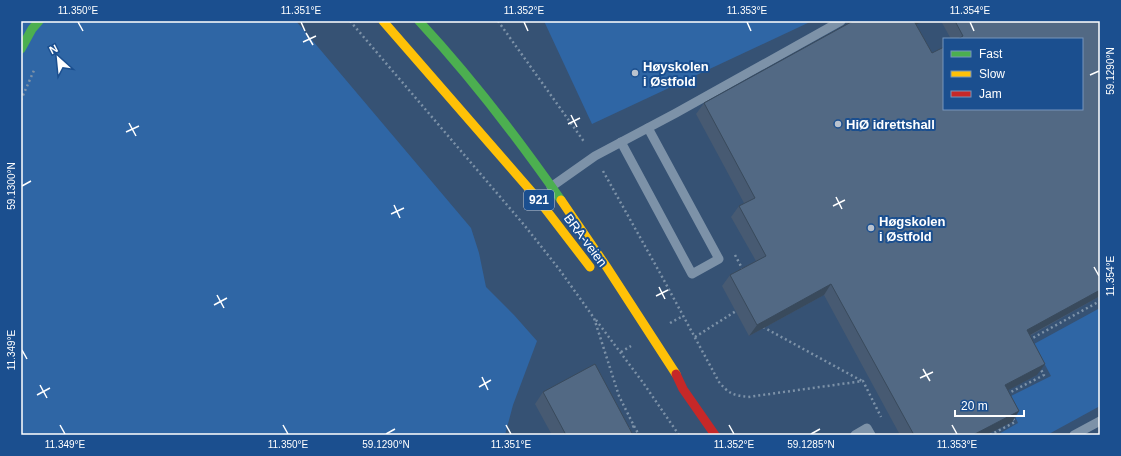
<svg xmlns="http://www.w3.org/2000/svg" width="1121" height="456" font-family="Arial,sans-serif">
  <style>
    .green { fill: #2f66a5 }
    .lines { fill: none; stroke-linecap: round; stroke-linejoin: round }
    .path { stroke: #7d92a8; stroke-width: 2.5; stroke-dasharray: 2 3; stroke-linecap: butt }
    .lane { stroke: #7d92a8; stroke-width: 9 }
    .fast { stroke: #4caf50; stroke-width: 9 }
    .slow { stroke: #ffc107; stroke-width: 9 }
    .jam { stroke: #c62828; stroke-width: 9 }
    .wall { fill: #475a72 }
    .shaded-wall { fill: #394a5c }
    .building { fill: #526984; stroke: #394a5c }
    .ticks { fill: none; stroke: #fff; stroke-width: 1.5 }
    .poi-dot { fill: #b9c2ce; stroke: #1b4f8f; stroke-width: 1.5 }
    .labels { text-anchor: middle; stroke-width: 4; stroke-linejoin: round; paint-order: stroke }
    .shield { fill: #1b4f8f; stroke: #bbcadd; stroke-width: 1 }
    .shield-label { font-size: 12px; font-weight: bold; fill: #fff }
    .poi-label { font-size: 13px; font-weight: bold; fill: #fff; stroke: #1b4f8f; text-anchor: start }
    .street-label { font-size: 13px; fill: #fff; stroke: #1b4f8f }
    .neatline { fill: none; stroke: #fff; stroke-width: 1.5 }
    .ticks-label { font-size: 10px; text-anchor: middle; fill: #fff }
  </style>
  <rect width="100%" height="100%" fill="#365274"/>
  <g class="green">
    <path d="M21,21H296L471,228L479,253L486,287L514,315L537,341L513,405L505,435H21Z"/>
    <path d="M544,21H812L592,124Z"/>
    <path d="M1100,308V406L1047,435H997L1018,423L1007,398L1051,376L1034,344Z"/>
  </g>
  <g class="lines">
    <g class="path">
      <path d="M350,21L525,226L559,269L594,318L619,396L634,426L626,430"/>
      <path d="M498,21L585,143"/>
      <path d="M21,100L35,68"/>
      <path d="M603,171L660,273L719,382C729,394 733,395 748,397L863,381L881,417"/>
      <path d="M735,255L743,270"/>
      <path d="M596,320L644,384L679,435"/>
      <path d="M670,323L683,316"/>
      <path d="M763,327L862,381"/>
      <path d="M695,337L736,311"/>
      <path d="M1029,340L1100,301"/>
      <path d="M621,352L631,346"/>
      <path d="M1007,394L1044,375L1039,366"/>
      <path d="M634,426L639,435"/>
      <path d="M990,435L1015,422L1012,417"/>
    </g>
    <g class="lane">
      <path d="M621,142L692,274L719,259L648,128"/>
      <path d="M551,187L595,156L676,113L841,21"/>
      <path d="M855,435L867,428L871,435"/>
      <path d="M1074,435L1100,421"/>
    </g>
    <g class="fast">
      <path d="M419,21C471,77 517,137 561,200"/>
      <path d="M21,49L32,29L39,21"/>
    </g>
    <g class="slow">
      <path d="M383,21L537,198L590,267"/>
      <path d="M561,200L606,266L676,374"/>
    </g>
    <path class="jam" d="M676,374L683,389L715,435"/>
  </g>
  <g class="wall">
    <path d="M941,21H1100V296L1030,336L1037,375L1008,390L1019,411L1012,422L986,435H900L824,295L749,336L722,286L730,275L756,261L731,217L739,206L744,203L696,114L704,103L916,25L932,53L1082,39H951Z"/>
    <path d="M543,392L633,435H552L535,404Z"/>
  </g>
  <g class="shaded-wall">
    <path d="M912,21H923L906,30Z"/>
    <path d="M831,284L824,295L749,336L757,325Z"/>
    <path d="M1100,290V296L1019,341L1027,330Z"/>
    <path d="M1045,364L1037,375L997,396L1005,385Z"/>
    <path d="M1019,411L1012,422L986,435H973Z"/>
  </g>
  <g class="building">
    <path d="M853,21H914L932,53L944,47V109H1082V39H958L963,36L955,21H1100V290L1027,330L1045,364L1005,385L1019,411L973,435H914L831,284L757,325L730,275L766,256L739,206L755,198L704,103Z"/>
    <path d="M595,364L633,435H566L543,392Z"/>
  </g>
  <path class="ticks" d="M78,22L83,31M301,22L305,31M524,22L528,31M747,22L751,31M970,22L974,31M306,33L313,45M303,42L316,36M1090,75L1099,71M571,115L577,127M129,123L136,136M568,124L580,118M126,132L139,126M22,186L31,181M836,197L842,209M394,205L400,218M833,206L845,200M391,214L404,208M1094,267L1099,276M659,287L665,299M217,295L224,308M656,296L668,290M214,305L227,298M22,350L27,359M923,369L930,381M482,377L488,390M920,378L933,372M40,385L47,398M479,387L491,380M37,395L50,388M60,425L65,434M283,425L288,434M506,425L511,434M729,425L734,434M952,425L957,434M386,434L395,429M811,434L820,429"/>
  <g class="poi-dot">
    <circle cx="635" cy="73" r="4"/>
    <circle cx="838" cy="124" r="4"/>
    <circle cx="871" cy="228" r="4"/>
  </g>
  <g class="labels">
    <rect class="shield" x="524" y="190" width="30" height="20" rx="3"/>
    <g class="shield-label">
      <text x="539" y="204">921</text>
    </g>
    <g class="poi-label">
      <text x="643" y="71">Høyskolen<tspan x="643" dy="15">i Østfold</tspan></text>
      <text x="846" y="129">HiØ idrettshall</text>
      <text x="879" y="226">Høgskolen<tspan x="879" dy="15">i Østfold</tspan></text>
    </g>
    <g class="street-label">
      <text transform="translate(586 240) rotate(53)" y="5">BRA-veien</text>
    </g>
  </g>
  <rect width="1121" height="456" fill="none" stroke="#1b4f8f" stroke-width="44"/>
  <rect x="943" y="38" width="140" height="72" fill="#1b4f8f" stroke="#7695bc"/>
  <rect x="951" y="51" width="20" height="6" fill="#4caf50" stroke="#7695bc"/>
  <text x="979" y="58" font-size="12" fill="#ffffff">Fast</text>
  <rect x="951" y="71" width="20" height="6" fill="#ffc107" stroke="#7695bc"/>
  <text x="979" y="78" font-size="12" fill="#ffffff">Slow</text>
  <rect x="951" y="91" width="20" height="6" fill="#c62828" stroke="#7695bc"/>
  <text x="979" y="98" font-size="12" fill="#ffffff">Jam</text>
  <g transform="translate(58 58) rotate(333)" stroke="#1b4f8f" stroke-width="3" paint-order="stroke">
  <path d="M0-3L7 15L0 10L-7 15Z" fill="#ffffff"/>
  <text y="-6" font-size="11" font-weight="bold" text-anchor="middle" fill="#ffffff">N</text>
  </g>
  <path d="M955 410v6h69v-6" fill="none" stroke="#ffffff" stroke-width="2"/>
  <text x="961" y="410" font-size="12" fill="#ffffff" stroke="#1b4f8f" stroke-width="3" paint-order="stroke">20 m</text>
  <rect x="22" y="22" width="1077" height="412" class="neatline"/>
  <g class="ticks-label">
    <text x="78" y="14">11.350°E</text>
    <text x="301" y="14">11.351°E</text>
    <text x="524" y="14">11.352°E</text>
    <text x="747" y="14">11.353°E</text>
    <text x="970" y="14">11.354°E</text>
    <text transform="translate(1110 71) rotate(-90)" y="4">59.1290°N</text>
    <text transform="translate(11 186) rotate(-90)" y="4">59.1300°N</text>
    <text transform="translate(1110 276) rotate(-90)" y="4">11.354°E</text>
    <text transform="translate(11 350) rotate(-90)" y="4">11.349°E</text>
    <text x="65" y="448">11.349°E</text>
    <text x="288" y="448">11.350°E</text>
    <text x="386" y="448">59.1290°N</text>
    <text x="511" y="448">11.351°E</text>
    <text x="734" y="448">11.352°E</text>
    <text x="811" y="448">59.1285°N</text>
    <text x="957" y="448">11.353°E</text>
  </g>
</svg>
